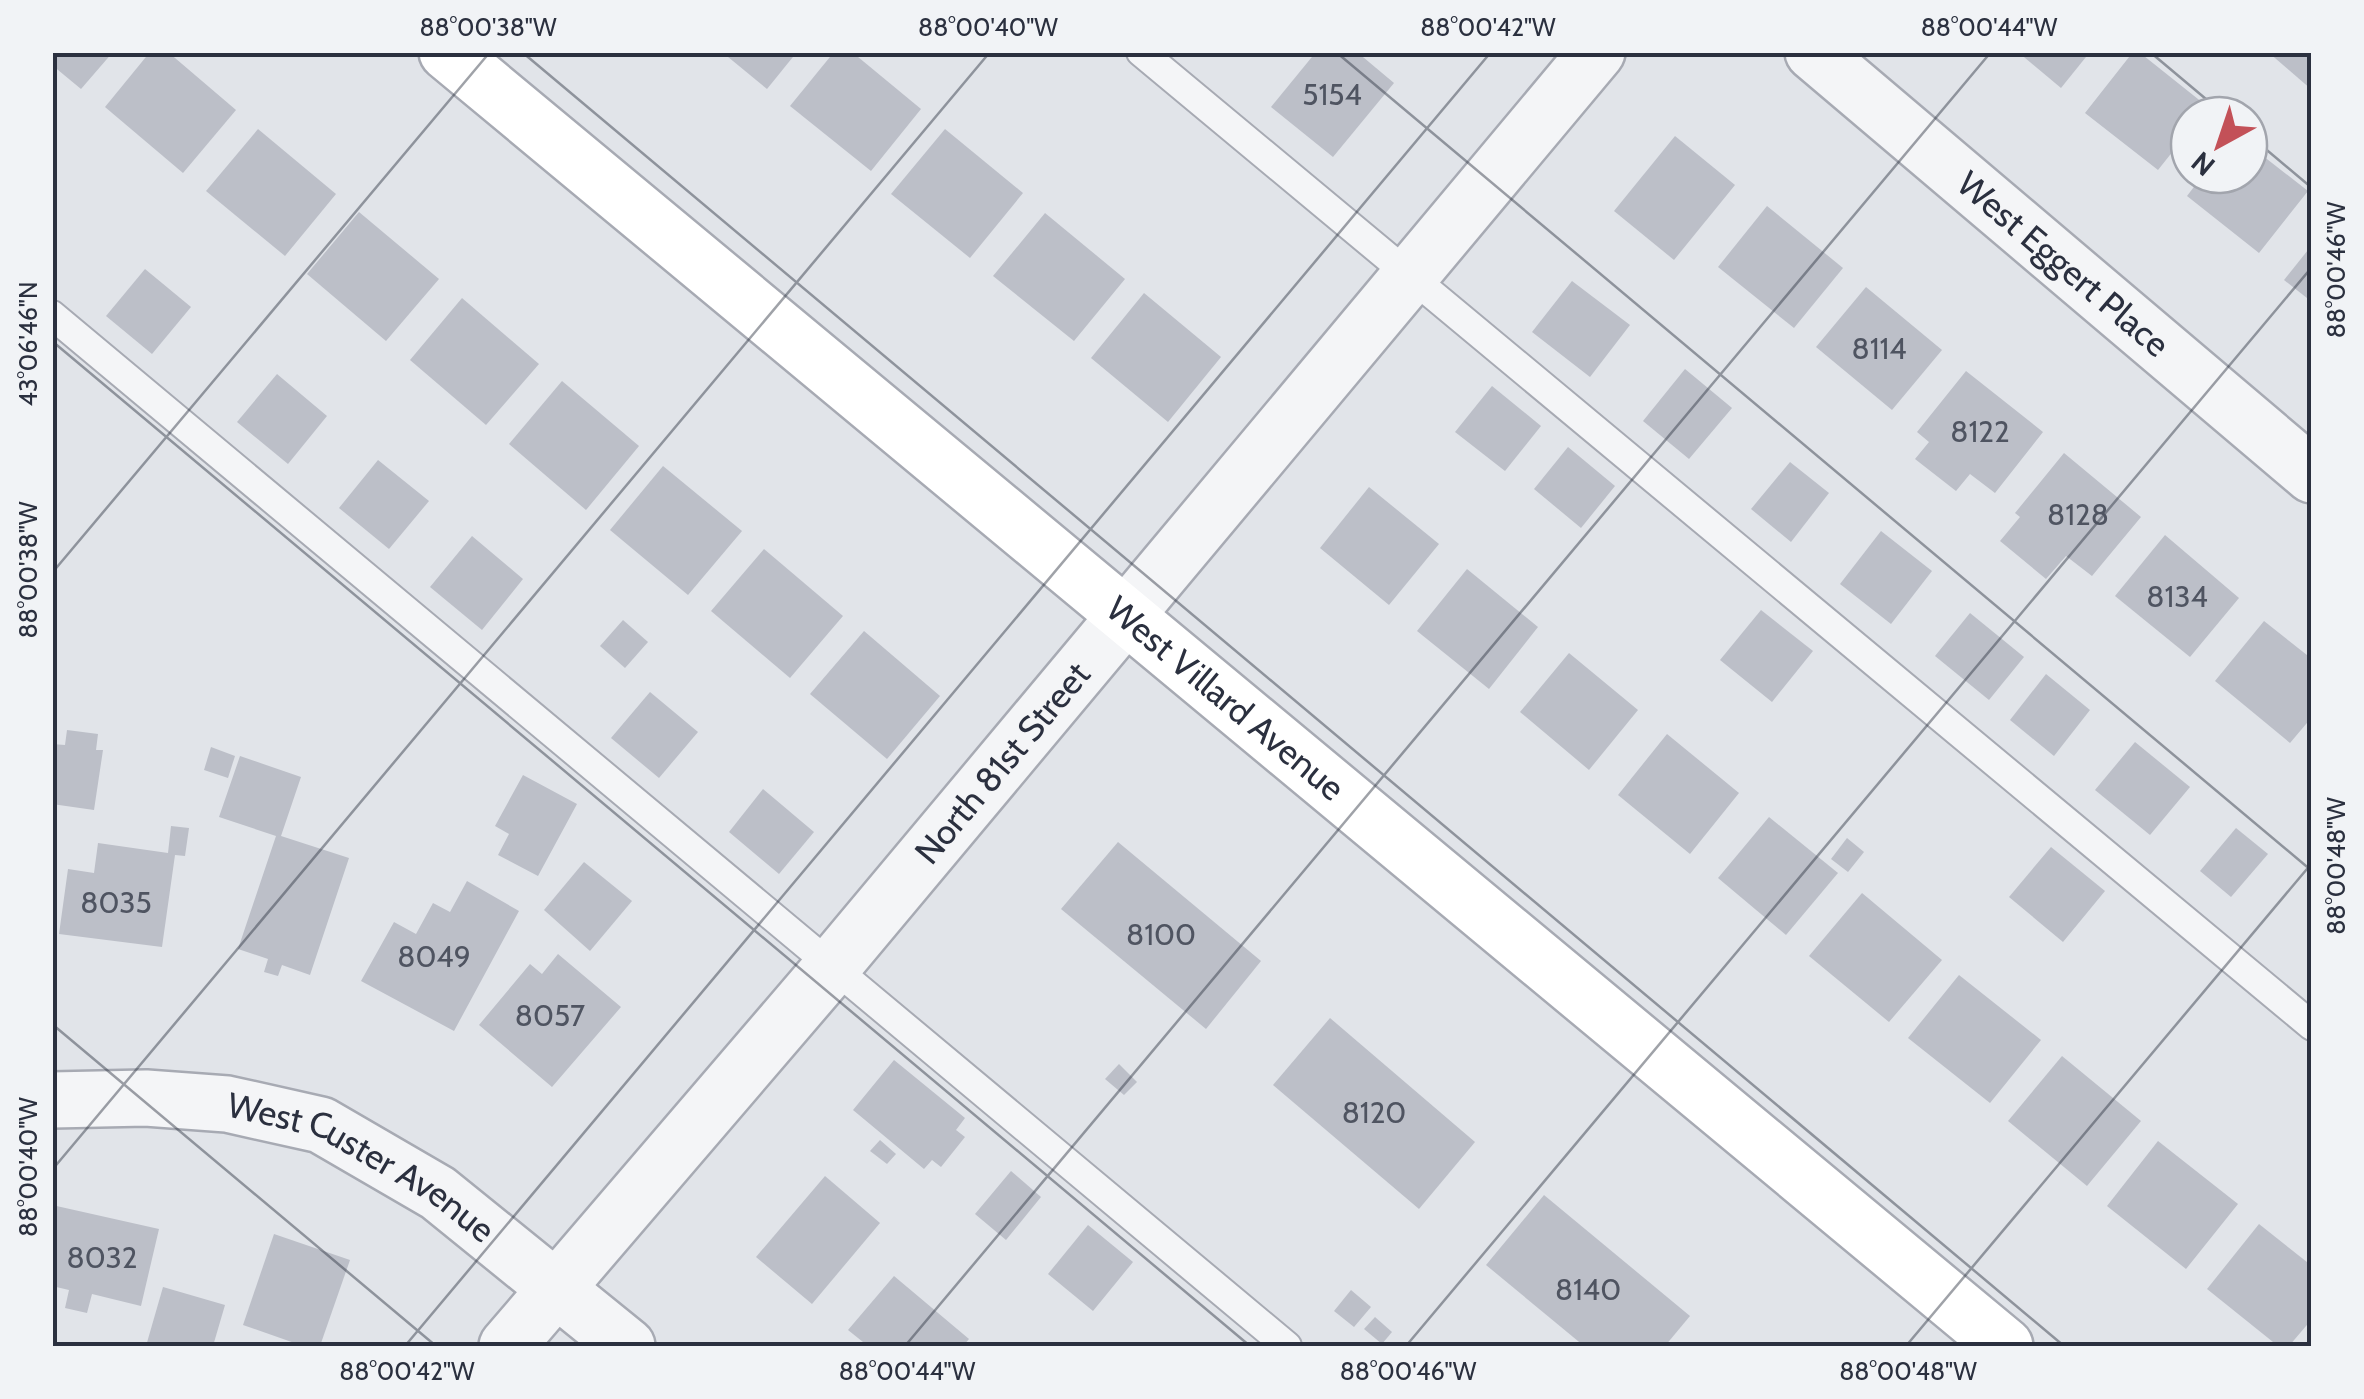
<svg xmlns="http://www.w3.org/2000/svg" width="2364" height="1399" font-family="Cabin,sans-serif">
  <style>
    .building { fill: #bcbfc8 }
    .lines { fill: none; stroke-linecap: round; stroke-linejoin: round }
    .lane-casing { stroke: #a7aab3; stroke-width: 32 }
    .street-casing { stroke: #a7aab3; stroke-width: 60 }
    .secondary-casing { stroke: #a7aab3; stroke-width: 60 }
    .lane { stroke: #f4f5f7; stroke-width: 28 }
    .street { stroke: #f4f5f7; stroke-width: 55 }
    .secondary { stroke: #fff; stroke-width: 55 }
    .ticks { fill: none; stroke: #2b303f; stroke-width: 2.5; stroke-opacity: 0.45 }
    .labels { text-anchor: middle; stroke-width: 8; stroke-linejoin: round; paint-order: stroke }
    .number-label { font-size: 30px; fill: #4f5461 }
    .street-label { font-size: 35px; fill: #2b303f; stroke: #f1f3f6 }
    .neatline { fill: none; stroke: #2b303f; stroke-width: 4 }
    .ticks-label { font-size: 25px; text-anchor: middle; fill: #2b303f }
  </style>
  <rect width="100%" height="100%" fill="#e1e4e9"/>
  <g class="building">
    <path d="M52,52H113L81,89L52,65Z"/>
    <path d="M150,52H168L236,110L183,173L105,107Z"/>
    <path d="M722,52H797L767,89Z"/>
    <path d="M834,52H852L921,109L871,171L790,106Z"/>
    <path d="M1316,52H1357L1394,83L1333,157L1271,107Z"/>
    <path d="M2018,52H2090L2061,88Z"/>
    <path d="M2133,52H2139L2208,107L2202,115H2189V131L2158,170L2085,113Z"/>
    <path d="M2268,52H2312V90Z"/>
    <path d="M258,129L336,194L285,256L206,191Z"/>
    <path d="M945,129L1023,193L970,258L891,194Z"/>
    <path d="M1675,136L1735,185L1674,260L1614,211Z"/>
    <path d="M2249,145L2308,191L2259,253L2187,196L2203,175H2249Z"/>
    <path d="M1767,206L1843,268L1794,328L1718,267Z"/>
    <path d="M359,212L439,279L386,341L307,274Z"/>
    <path d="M1045,213L1125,279L1074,341L993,276Z"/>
    <path d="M2312,245V302L2284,280Z"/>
    <path d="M145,269L191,307L152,354L106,316Z"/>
    <path d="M1572,281L1630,325L1590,377L1532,332Z"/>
    <path d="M1866,287L1942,350L1892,410L1816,347Z"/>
    <path d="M1144,293L1221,357L1168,422L1091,358Z"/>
    <path d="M462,298L539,364L486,425L410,360Z"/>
    <path d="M1685,369L1732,408L1689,459L1643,421Z"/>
    <path d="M1966,371L2043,432L1995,493L1970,474L1956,491L1915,459L1929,442L1917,432Z"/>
    <path d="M277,374L327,416L288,464L237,422Z"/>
    <path d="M562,381L639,446L586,510L509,444Z"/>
    <path d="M1492,386L1541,426L1505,471L1455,432Z"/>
    <path d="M1568,447L1615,486L1581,528L1534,489Z"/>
    <path d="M2064,453L2141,517L2092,576L2066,556L2046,579L2000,541L2020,517L2015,513Z"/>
    <path d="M378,460L429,501L389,549L339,508Z"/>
    <path d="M1790,462L1829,493L1791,542L1751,509Z"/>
    <path d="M663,466L742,531L688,595L610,530Z"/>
    <path d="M1369,487L1439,544L1389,605L1320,548Z"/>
    <path d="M1881,531L1932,571L1891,624L1840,584Z"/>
    <path d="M2165,535L2239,598L2190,657L2115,596Z"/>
    <path d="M472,536L523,579L482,630L430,587Z"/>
    <path d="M764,549L843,616L790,678L711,611Z"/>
    <path d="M1467,569L1538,627L1489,689L1417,631Z"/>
    <path d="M1761,610L1813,651L1772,702L1720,660Z"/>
    <path d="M1970,613L2024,657L1989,700L1935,656Z"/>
    <path d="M623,620L648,642L625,668L600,646Z"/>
    <path d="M2264,621L2312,659V717L2290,743L2215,681Z"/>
    <path d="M864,631L940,696L887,759L810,694Z"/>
    <path d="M1569,653L1638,710L1589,770L1520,712Z"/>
    <path d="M2046,674L2090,710L2054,756L2010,720Z"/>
    <path d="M650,692L698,732L659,778L611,738Z"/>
    <path d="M67,730L98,734L96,750H103L94,810L52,804V744L65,745Z"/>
    <path d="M1667,734L1739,793L1690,854L1618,795Z"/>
    <path d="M2135,742L2190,787L2150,835L2095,790Z"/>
    <path d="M211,747L235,756L228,778L204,770Z"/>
    <path d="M240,756L301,777L281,836L349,858L310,975L282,965L278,976L264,972L268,959L238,949L276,836L219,817Z"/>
    <path d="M523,775L577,804L538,876L498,855L509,834L495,826Z"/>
    <path d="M763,789L814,832L779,874L729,832Z"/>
    <path d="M1769,817L1838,873L1786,935L1718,878Z"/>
    <path d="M171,826L189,828L185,856L175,855L162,947L59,934L68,869L94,873L98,843L168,853Z"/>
    <path d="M2236,828L2268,854L2231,897L2200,871Z"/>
    <path d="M1847,838L1864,852L1848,872L1831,859Z"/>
    <path d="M1118,842L1261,961L1206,1029L1061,909Z"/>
    <path d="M2051,847L2105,891L2063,942L2009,897Z"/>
    <path d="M584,862L632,901L590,951L544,910Z"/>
    <path d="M467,881L519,911L454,1031L361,981L394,922L416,934L433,903L450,912Z"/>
    <path d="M1862,893L1942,960L1889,1022L1809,956Z"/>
    <path d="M558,954L621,1007L552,1087L479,1025L530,964L542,974Z"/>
    <path d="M1959,975L2041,1040L1990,1103L1908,1038Z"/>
    <path d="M1330,1018L1475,1142L1419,1209L1273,1085Z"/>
    <path d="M2062,1056L2141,1121L2087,1186L2008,1121Z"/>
    <path d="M894,1060L965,1118L956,1130L965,1137L941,1167L932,1160L924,1169L853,1110Z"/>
    <path d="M1119,1064L1137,1082L1124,1095L1105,1079Z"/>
    <path d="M880,1140L896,1154L887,1164L870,1151Z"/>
    <path d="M2158,1141L2238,1204L2186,1269L2107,1206Z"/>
    <path d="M1011,1171L1041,1197L1006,1240L975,1214Z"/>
    <path d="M825,1176L880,1223L812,1304L756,1257Z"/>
    <path d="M1544,1195L1690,1316L1665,1346H1584L1486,1265Z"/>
    <path d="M52,1205L159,1229L141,1306L92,1294L87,1313L65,1308L69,1290L52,1286Z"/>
    <path d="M2259,1224L2312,1266V1319L2289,1346H2278L2207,1289Z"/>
    <path d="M1088,1225L1133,1262L1093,1311L1048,1274Z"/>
    <path d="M274,1234L350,1260L320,1346H303L243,1325Z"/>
    <path d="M894,1276L969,1339L963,1346H868L848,1330Z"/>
    <path d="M163,1287L225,1305L213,1346H146Z"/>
    <path d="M1351,1290L1371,1307L1354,1327L1334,1311Z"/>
    <path d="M1375,1317L1392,1332L1382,1344L1364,1329Z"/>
  </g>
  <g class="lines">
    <defs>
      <g id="lane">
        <path d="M1141,52L2312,1026"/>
        <path d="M52,315L1287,1346"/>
      </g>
      <g id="street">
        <path id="s1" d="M1813,52L2312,475"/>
        <path id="s2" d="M52,1100L146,1098L227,1104L321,1125L438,1193L627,1346"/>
        <path id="s3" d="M507,1346L831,968L1597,52"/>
      </g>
      <g id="secondary">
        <path id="s4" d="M447,52L2005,1346"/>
      </g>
    </defs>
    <use href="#lane" class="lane-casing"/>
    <use href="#street" class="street-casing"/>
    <use href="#secondary" class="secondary-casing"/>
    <use href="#lane" class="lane"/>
    <use href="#street" class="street"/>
    <use href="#secondary" class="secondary"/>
  </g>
  <path class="ticks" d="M522,52L2064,1346M1336,52L2312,871M2150,52L2225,115M2249,135L2312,188M52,341L1250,1346M52,573L490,52M52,1024L436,1346M52,1170L990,52M405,1346L1491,52M905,1346L1991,52M1406,1346L2312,267M1906,1346L2312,863"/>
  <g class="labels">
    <g class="number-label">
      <text x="1332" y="105">5154</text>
      <text x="1879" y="359">8114</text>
      <text x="1980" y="442">8122</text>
      <text x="2078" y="525">8128</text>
      <text x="2177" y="607">8134</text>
      <text x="116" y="913">8035</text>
      <text x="1161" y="945">8100</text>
      <text x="434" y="967">8049</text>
      <text x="550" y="1026">8057</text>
      <text x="1374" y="1123">8120</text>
      <text x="102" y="1268">8032</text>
      <text x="1588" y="1300">8140</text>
    </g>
    <g class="street-label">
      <text dy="12" stroke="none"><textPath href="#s1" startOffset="328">West Eggert Place</textPath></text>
      <text dy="12" stroke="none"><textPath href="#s4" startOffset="1012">West Villard Avenue</textPath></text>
      <text dy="12" stroke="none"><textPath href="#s3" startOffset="765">North 81st Street</textPath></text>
      <text dy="12" stroke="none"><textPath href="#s2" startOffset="325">West Custer Avenue</textPath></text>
    </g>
  </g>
  <rect width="2364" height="1399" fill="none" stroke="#f1f3f6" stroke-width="110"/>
  <g transform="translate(2219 145) rotate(220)"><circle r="48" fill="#f1f3f6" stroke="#a2a5ad" stroke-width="2.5"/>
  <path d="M0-8L18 38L0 25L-18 38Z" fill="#c35158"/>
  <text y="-15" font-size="28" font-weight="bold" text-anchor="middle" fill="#2b303f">N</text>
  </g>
  <rect x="55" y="55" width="2254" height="1289" class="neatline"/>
  <g class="ticks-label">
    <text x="488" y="36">88°00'38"W</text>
    <text x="988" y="36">88°00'40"W</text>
    <text x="1488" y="36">88°00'42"W</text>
    <text x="1989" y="36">88°00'44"W</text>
    <text transform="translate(2336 270) rotate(-90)" y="9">88°00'46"W</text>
    <text transform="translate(28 344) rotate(-90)" y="9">43°06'46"N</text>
    <text transform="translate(28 570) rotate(-90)" y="9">88°00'38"W</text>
    <text transform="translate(2336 866) rotate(-90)" y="9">88°00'48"W</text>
    <text transform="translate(28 1167) rotate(-90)" y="9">88°00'40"W</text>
    <text x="407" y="1380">88°00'42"W</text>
    <text x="907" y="1380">88°00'44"W</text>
    <text x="1408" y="1380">88°00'46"W</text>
    <text x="1908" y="1380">88°00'48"W</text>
  </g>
</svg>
